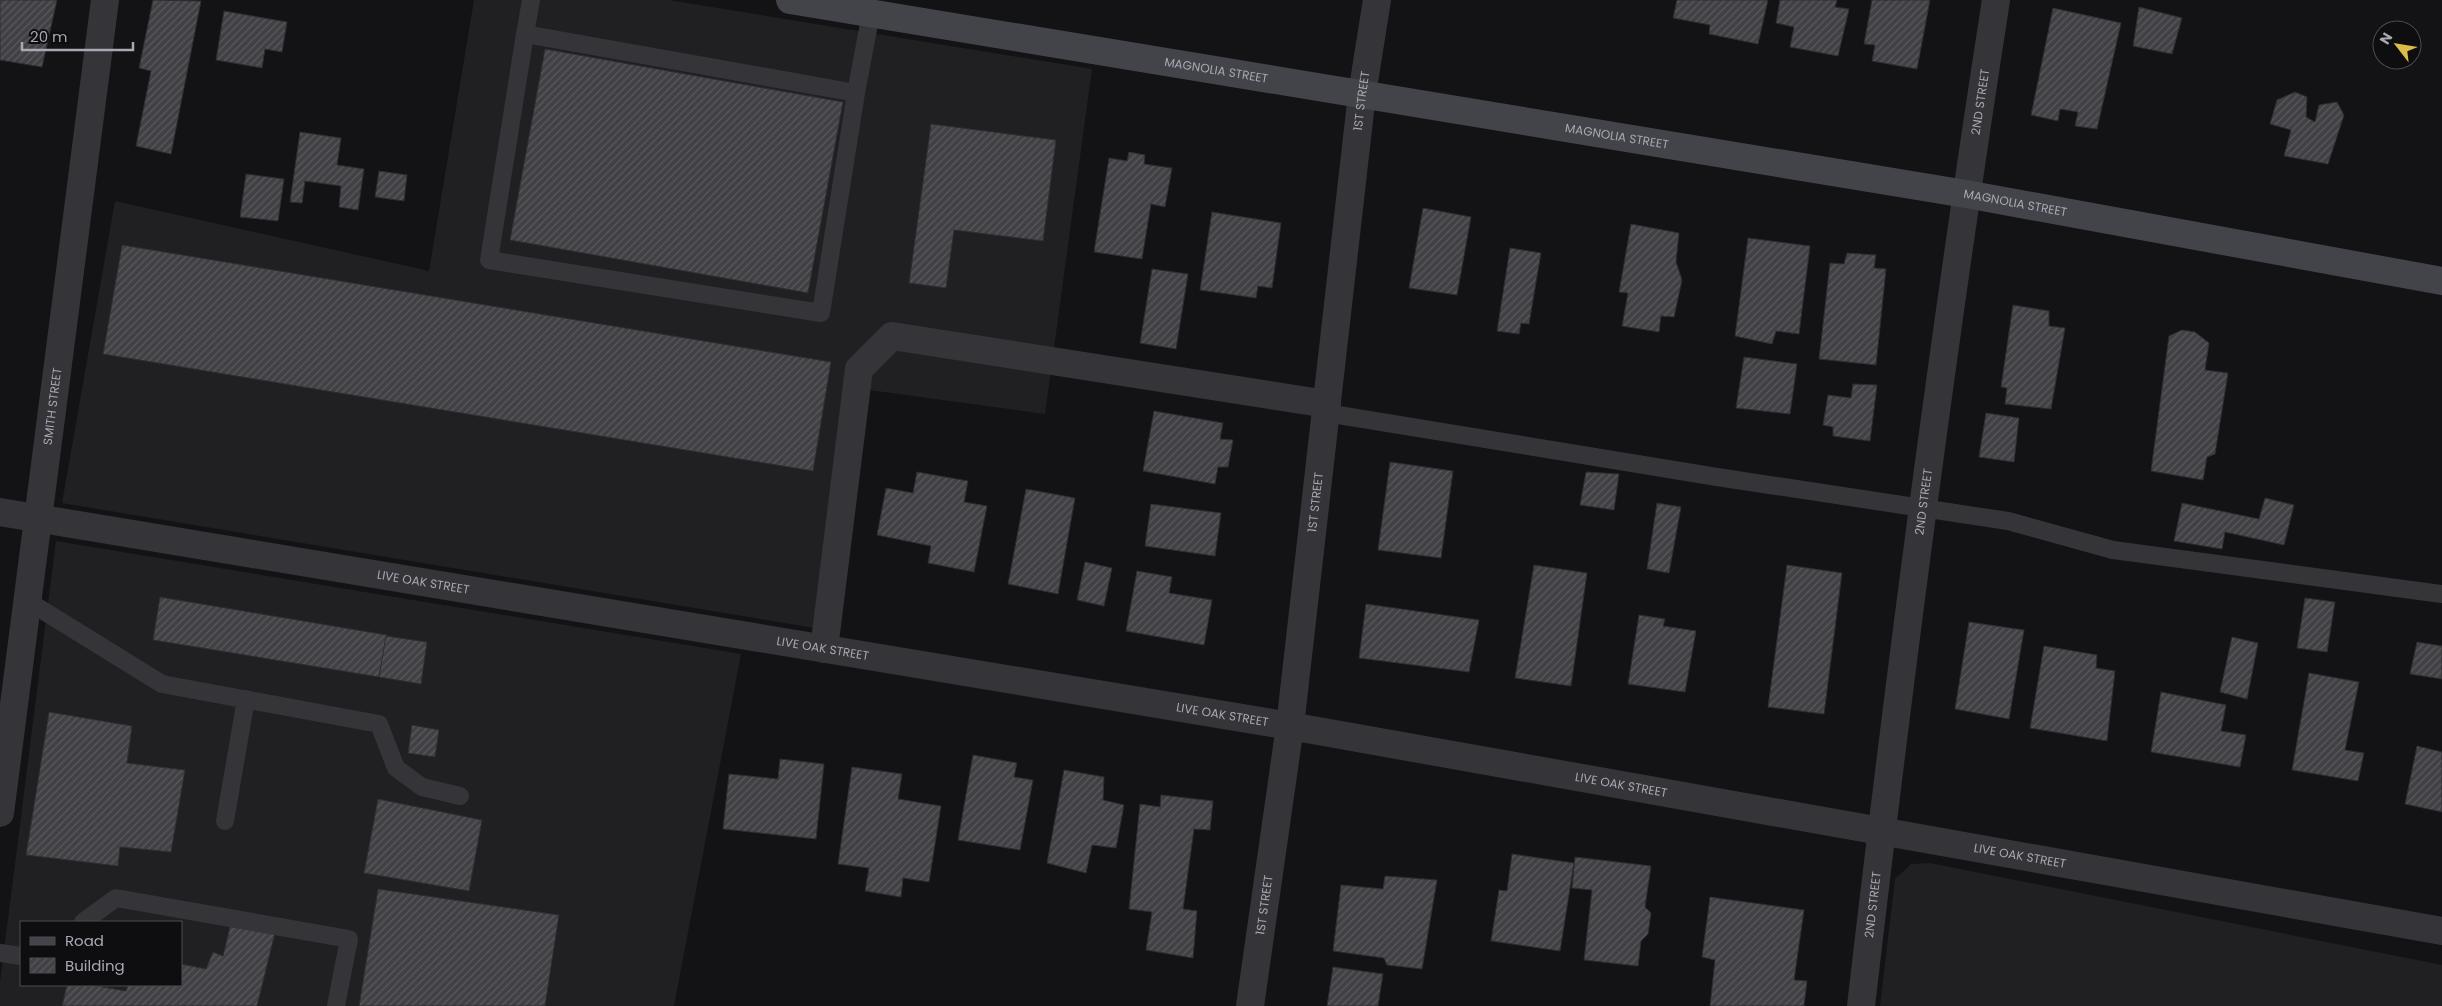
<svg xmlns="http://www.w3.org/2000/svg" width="2442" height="1006" font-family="Poppins,sans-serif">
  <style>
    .built { fill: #201f21; fill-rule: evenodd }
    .building { fill: url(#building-hatch); stroke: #2e2d30 }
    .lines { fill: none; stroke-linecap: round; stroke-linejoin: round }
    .lane { stroke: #353539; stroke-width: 18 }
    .street { stroke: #353539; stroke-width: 28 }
    .secondary { stroke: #434449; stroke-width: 28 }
    .labels { text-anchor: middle; stroke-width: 4.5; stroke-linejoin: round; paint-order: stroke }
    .street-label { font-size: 12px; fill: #a7a9b3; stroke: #0e0e10 }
  </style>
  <defs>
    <pattern id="building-hatch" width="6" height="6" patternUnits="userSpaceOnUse" patternTransform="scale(1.25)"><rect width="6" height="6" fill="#414044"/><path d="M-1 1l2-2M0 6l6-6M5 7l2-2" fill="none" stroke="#5a595d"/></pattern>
  </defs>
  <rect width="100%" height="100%" fill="#131315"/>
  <g class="built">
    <path d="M474,0H669L1092,69L1045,414L869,390L833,631L62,503L115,201L429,271Z"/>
    <path d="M56,541L741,654L674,1006H0V982ZM21,922H181V985H21Z"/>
    <path d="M1930,863L2442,965V1006H1880L1895,879L1911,864Z"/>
  </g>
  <g class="building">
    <path d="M0,0H57L42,67L0,60Z"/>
    <path d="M153,0L201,1L171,154L136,146L151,71L139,68Z"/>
    <path d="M1677,0H1768L1758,44L1709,34L1710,25L1673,18Z"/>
    <path d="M1780,0H1837L1835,7L1849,9L1838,56L1790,47L1794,27L1776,23Z"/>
    <path d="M1872,0H1930L1917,69L1872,61L1875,45L1864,44Z"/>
    <path d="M2139,7L2182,18L2172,54L2133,46Z"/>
    <path d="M2053,8L2121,23L2097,129L2075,126L2078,112L2060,109L2058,121L2031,115Z"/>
    <path d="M224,11L287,22L282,52L265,49L262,68L216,60Z"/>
    <path d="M545,49L843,102L808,293L510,240Z"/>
    <path d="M2295,92L2307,97L2306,117L2315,122L2319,105L2337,102L2344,115L2328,164L2284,156L2291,130L2270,124L2277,100Z"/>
    <path d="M931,124L1056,140L1043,241L954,230L946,288L909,283Z"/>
    <path d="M300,132L341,138L337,165L364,169L358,210L339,207L341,186L305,181L302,203L290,202Z"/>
    <path d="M1129,152L1145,155L1144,164L1172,168L1165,207L1151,204L1142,259L1094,252L1109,158L1127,161Z"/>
    <path d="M379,171L407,175L404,201L375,197Z"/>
    <path d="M246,174L284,179L278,221L240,217Z"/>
    <path d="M1423,208L1471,217L1457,295L1409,288Z"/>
    <path d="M1212,212L1281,223L1272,288L1258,286L1256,298L1200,290Z"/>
    <path d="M1631,224L1679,233L1676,262L1682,280L1674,317L1661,316L1659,332L1622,326L1628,293L1619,292Z"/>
    <path d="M1748,238L1810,246L1799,334L1776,331L1772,344L1735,336Z"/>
    <path d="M122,245L831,362L813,471L103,354Z"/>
    <path d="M1510,248L1541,253L1529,324L1521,323L1519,334L1497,331Z"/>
    <path d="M1847,253L1876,255L1874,268L1886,269L1876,365L1819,359L1830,263L1844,264Z"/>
    <path d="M1152,269L1188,274L1176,349L1140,343Z"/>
    <path d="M2013,305L2049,311V326L2065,328L2051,409L2005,404L2007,388L2001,387Z"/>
    <path d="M2182,330L2195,332L2209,343L2205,370L2228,373L2215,454L2207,457L2203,480L2151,471L2169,336Z"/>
    <path d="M1744,357L1797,364L1790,414L1736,408Z"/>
    <path d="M1853,384L1877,385L1870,441L1833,436V427L1823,425L1828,395L1851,398Z"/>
    <path d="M1154,411L1223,423L1220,439L1233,440L1228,467H1218L1215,484L1143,471Z"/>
    <path d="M1986,413L2019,418L2014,462L1979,457Z"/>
    <path d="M1390,462L1453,471L1441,558L1378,550Z"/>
    <path d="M917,472L968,481L964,502L987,506L974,572L928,563L931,546L877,535L886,488L913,493Z"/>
    <path d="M1586,472L1619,474L1614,510L1580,505Z"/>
    <path d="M1026,489L1075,498L1058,594L1008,584Z"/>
    <path d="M2265,498L2294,505L2284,545L2225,532L2222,549L2174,541L2182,503L2259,519Z"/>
    <path d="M1657,503L1681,507L1669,573L1647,569Z"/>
    <path d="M1151,504L1221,513L1215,556L1145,546Z"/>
    <path d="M1085,562L1112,568L1104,606L1077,600Z"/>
    <path d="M1534,565L1587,573L1571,686L1515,678Z"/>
    <path d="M1787,565L1842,573L1824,714L1768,707Z"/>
    <path d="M1137,571L1172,577L1169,593L1212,600L1204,645L1126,631Z"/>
    <path d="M160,597L387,635L379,677L153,640Z"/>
    <path d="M2305,598L2335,602L2327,652L2297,648Z"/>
    <path d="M1366,604L1479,620L1469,672L1359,658Z"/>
    <path d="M1639,615L1665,619L1663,626L1696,631L1685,692L1628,684Z"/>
    <path d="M1969,622L2024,630L2009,719L1955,709Z"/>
    <path d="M386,636L427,642L421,684L379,677Z"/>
    <path d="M2232,637L2258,643L2247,699L2220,692Z"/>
    <path d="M2417,642L2442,646V679L2410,674Z"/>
    <path d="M2044,646L2097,655L2096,668L2115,671L2107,741L2030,728Z"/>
    <path d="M2309,673L2359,682L2345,750L2364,753L2358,781L2292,770Z"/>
    <path d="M2161,692L2226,705L2221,731L2246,735L2240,767L2151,752Z"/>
    <path d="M49,712L132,726L127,763L185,770L171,852L120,847L118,866L26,855Z"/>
    <path d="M412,725L439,730L435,757L408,753Z"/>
    <path d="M2417,746L2442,752V812L2405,804Z"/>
    <path d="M973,755L1017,763L1014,777L1033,780L1020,850L958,840Z"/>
    <path d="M780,759L824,764L816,839L723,829L729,774L778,779Z"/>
    <path d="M852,767L902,774L898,799L941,806L929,882L903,878L901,897L865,891L869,868L838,864Z"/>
    <path d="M1064,770L1104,777L1103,800L1124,805L1116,848L1092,845L1086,873L1047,863Z"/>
    <path d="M1161,795L1213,801L1210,830L1194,829L1183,909L1197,911L1193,958L1146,950L1152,912L1129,909L1140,804L1160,807Z"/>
    <path d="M378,799L482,820L469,891L364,873Z"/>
    <path d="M1512,854L1574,863L1560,951L1491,941L1499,890L1507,891Z"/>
    <path d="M1575,857L1651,866L1645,907L1651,913L1648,934L1641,941L1638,966L1584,960L1592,890L1572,888Z"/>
    <path d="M1385,876L1437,880L1422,969L1387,965L1384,958L1333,951L1341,885L1383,889Z"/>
    <path d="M378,889L559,915L545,1006H359Z"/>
    <path d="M1710,897L1804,910L1794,980L1807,981L1804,1006H1710L1715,960L1702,957Z"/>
    <path d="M231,923L275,933L257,1006H62L67,985H91L126,991L128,985H181V964L206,969L213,952L223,956Z"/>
    <path d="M1333,967L1383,974L1378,1006H1327Z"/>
  </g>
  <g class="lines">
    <g class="lane">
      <path d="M531,0L525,34L856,93L871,13"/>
      <path d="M525,34L489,260L821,313L856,93"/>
      <path d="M1326,413L1717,477L2008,521L2113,550L2442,594"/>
      <path d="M26,600L162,684L379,724L396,768L422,787L460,796"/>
      <path d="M225,821L246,699"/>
      <path d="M83,922L116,898L349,939L336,1006"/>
      <path d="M0,953L21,956"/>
    </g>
    <g class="street">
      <path id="s1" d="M0,512L1290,726L2442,931"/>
      <path d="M824,649L859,369L892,336L1327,404"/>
      <path id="s2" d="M0,813L105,0"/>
      <path id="s3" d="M1250,1006L1290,726L1362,94L1377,0"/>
      <path id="s4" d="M1861,1006C1900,670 1944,334 1996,0"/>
    </g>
    <path class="secondary" id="s5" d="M790,0L1966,194L2442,281"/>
  </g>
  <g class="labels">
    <g class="street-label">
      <text dy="4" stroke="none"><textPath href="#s5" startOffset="432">MAGNOLIA STREET</textPath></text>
      <text dy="4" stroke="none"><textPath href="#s3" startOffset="912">1ST STREET</textPath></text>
      <text dy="4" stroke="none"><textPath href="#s4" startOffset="912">2ND STREET</textPath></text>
      <text dy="4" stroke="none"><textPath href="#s5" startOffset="838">MAGNOLIA STREET</textPath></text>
      <text dy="4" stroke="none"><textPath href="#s5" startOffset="1242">MAGNOLIA STREET</textPath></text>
      <text dy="4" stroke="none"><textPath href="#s2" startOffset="410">SMITH STREET</textPath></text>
      <text dy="4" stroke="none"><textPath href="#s3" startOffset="508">1ST STREET</textPath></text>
      <text dy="4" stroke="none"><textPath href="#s4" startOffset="508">2ND STREET</textPath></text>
      <text dy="4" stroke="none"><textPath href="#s1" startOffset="429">LIVE OAK STREET</textPath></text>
      <text dy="4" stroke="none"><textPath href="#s1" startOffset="834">LIVE OAK STREET</textPath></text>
      <text dy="4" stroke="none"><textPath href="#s1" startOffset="1239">LIVE OAK STREET</textPath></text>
      <text dy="4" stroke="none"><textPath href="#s1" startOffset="1644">LIVE OAK STREET</textPath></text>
      <text dy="4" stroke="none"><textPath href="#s1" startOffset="2049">LIVE OAK STREET</textPath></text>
      <text dy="4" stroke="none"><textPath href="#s4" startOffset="102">2ND STREET</textPath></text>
      <text dy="4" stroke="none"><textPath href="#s3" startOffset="102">1ST STREET</textPath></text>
    </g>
  </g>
  <rect x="20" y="921" width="162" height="65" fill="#0e0e10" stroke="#4b4c51"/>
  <rect x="30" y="937" width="25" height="8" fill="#434449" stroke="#4b4c51"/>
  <text x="65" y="946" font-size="15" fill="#a7a9b3">Road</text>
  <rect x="30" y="958" width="25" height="15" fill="url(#building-hatch)" stroke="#4b4c51"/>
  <text x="65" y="971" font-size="15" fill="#a7a9b3">Building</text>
  <g transform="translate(2397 45) rotate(301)"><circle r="24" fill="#0e0e10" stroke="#4b4c51"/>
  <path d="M0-4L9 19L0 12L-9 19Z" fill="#dabc46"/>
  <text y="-8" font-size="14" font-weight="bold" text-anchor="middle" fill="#a7a9b3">N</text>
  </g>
  <path d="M22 42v8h111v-8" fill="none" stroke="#a7a9b3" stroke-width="2.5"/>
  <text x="30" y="42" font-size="15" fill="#a7a9b3" stroke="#0e0e10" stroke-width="4" paint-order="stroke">20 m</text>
</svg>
